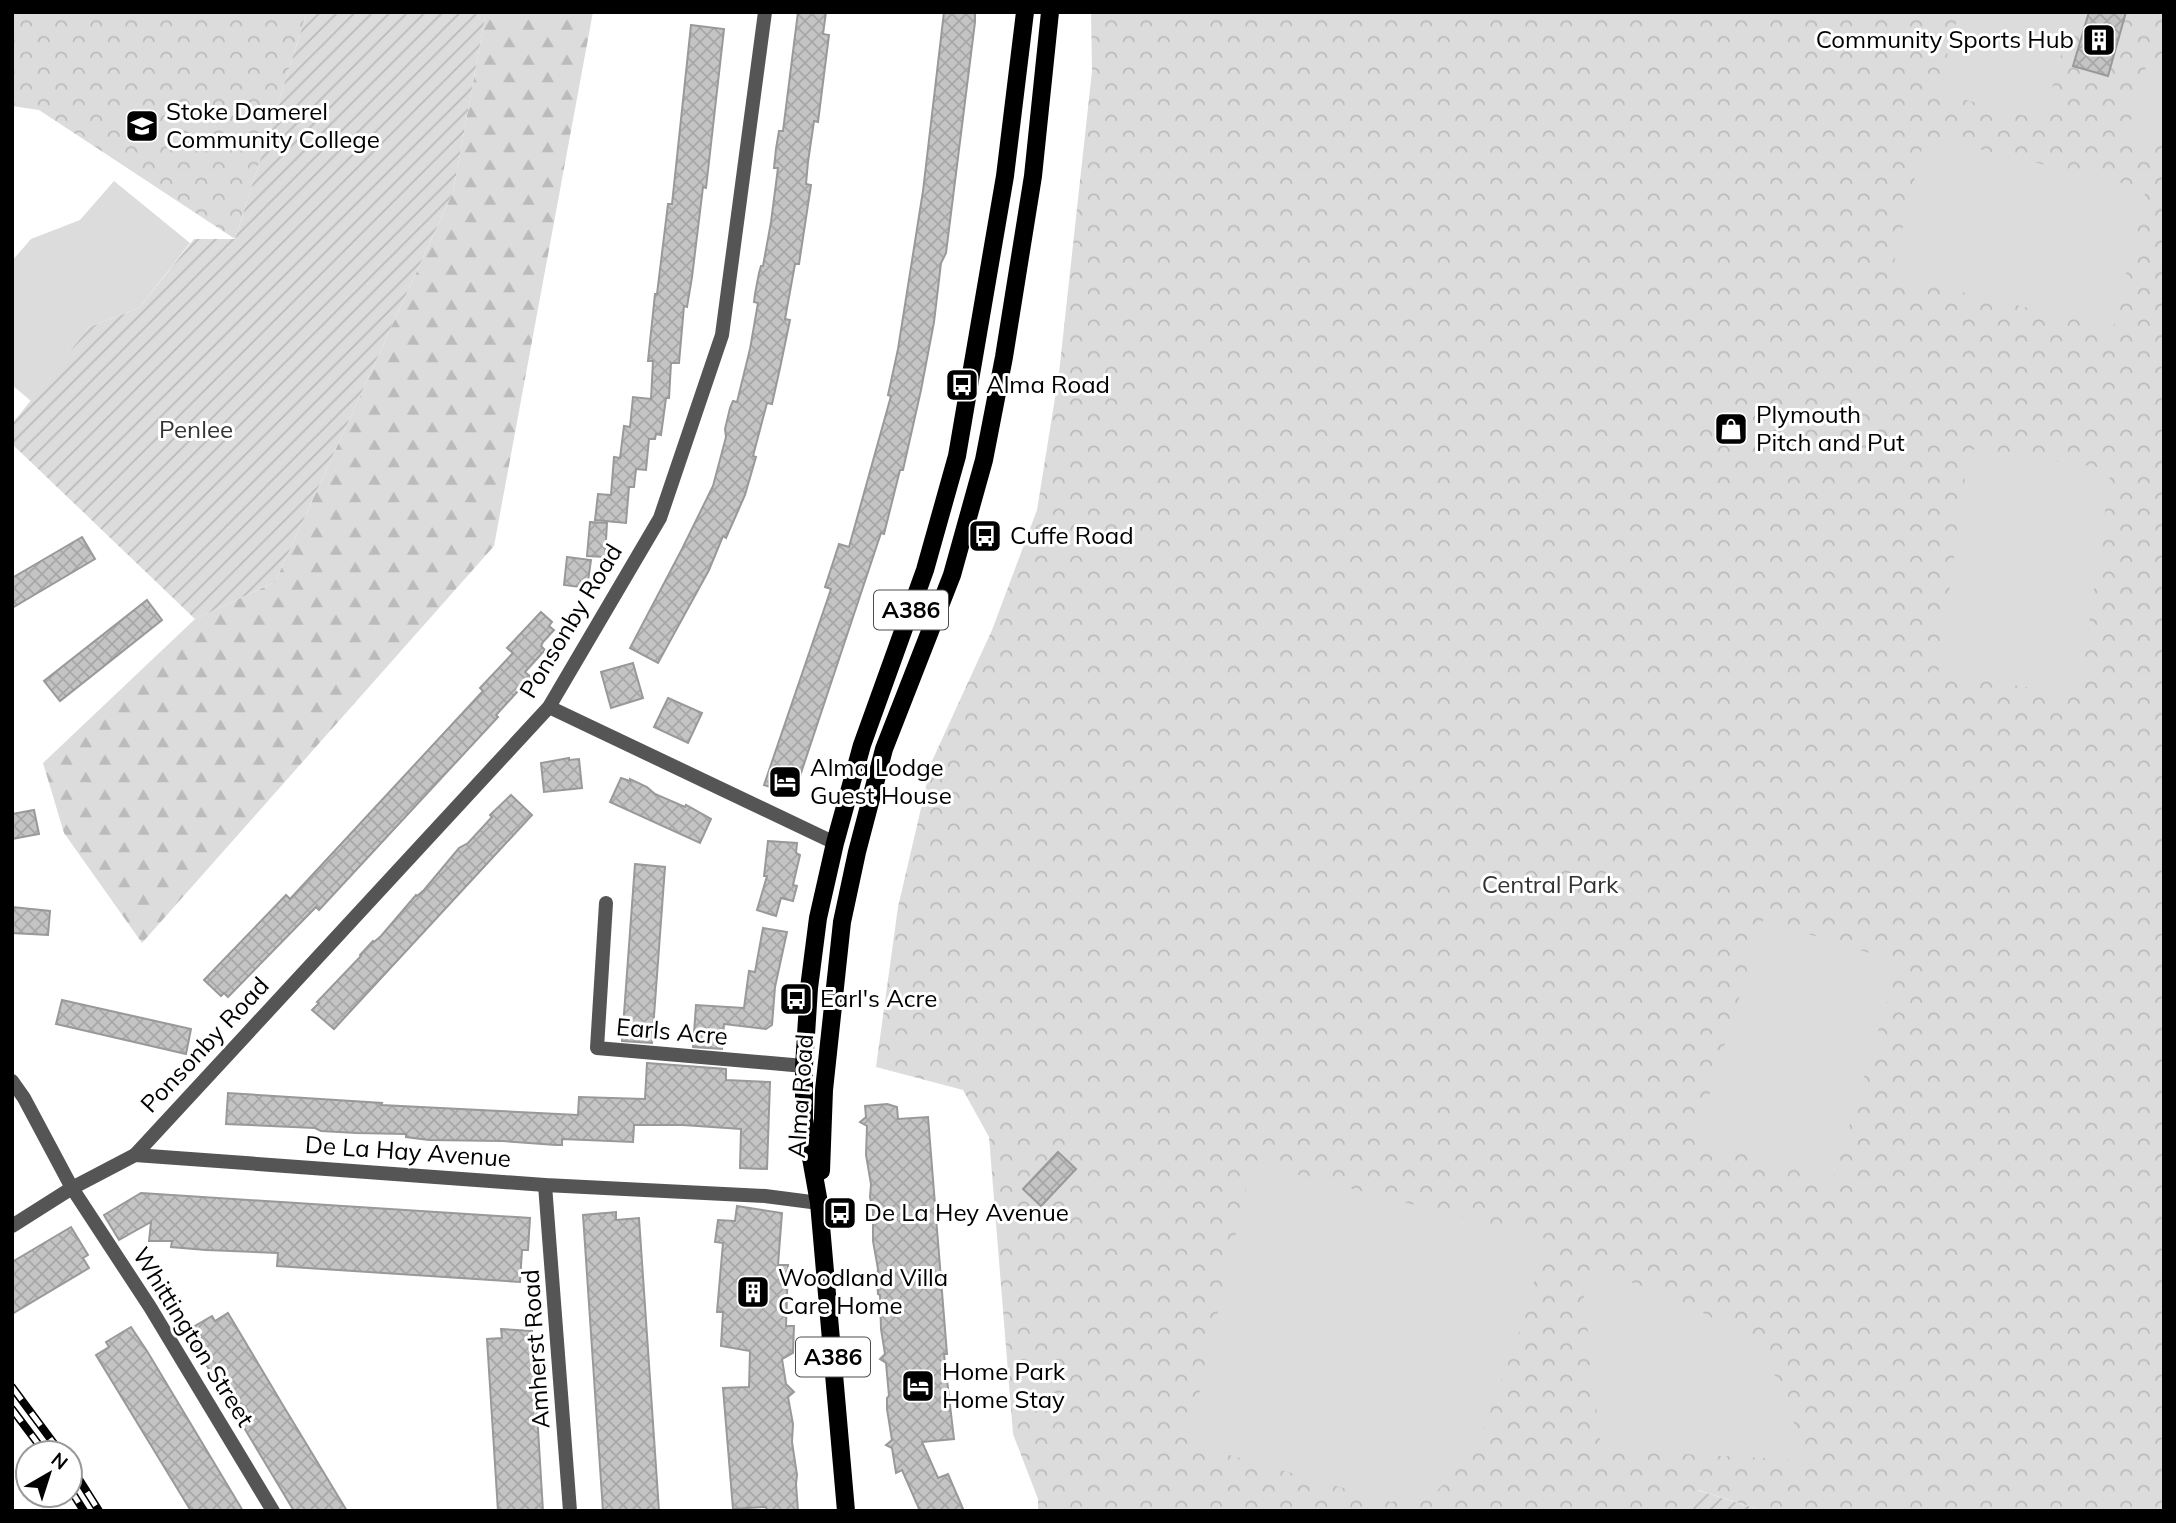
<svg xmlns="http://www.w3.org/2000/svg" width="2176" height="1523" font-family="Mulish,sans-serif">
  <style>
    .forest { fill: url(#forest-firs) }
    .park { fill: url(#park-crowns) }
    .garden { fill: url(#garden-furrows) }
    .pitch { fill: #dcdcdc }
    .building { fill: url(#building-cross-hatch); stroke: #999; stroke-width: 2 }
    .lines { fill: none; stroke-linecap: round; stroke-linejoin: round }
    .minor { stroke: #555; stroke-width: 14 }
    .primary { stroke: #000; stroke-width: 18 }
    .rail-casing { stroke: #000; stroke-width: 8 }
    .rail { stroke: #fff; stroke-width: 5; stroke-dasharray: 16; stroke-linecap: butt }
    .labels { text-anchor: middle; stroke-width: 6; stroke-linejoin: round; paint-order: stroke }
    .shield { fill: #fff; stroke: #4c4c4c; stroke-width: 2 }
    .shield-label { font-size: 23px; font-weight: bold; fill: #000 }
    .poi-label { font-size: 24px; fill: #000; stroke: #fff; text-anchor: start }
    .park-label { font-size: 24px; fill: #333; stroke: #fff }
    .street-label { font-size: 24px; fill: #000; stroke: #fff }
  </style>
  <defs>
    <pattern id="forest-firs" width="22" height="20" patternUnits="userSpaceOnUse" patternTransform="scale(1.75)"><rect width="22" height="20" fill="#dcdcdc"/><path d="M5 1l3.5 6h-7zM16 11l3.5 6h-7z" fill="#bbb"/></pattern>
    <pattern id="park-crowns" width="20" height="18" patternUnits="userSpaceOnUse" patternTransform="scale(1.75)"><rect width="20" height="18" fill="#dcdcdc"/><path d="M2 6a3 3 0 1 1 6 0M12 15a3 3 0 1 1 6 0" fill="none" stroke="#bbb"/></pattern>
    <pattern id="garden-furrows" width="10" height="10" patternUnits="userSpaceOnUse" patternTransform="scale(1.75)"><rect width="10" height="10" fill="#dcdcdc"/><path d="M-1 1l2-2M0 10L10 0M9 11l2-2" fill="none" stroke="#bbb"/></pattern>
    <pattern id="building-cross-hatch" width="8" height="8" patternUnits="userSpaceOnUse" patternTransform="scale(1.75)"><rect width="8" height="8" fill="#c4c4c4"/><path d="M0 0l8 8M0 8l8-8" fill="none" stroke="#a7a7a7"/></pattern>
  </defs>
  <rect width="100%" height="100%" fill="#fff"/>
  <path class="forest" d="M486,12H593L494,546L142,943L64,833L43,763L195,619L275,582L453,192Z"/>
  <g class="park">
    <path d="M12,12H307L235,239L39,110L12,106Z"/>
    <path d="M1091,12H2164V1511H1764L1698,1490L1692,1511H1038V1499L1013,1434L989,1137L963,1090L876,1067L898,907L932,761L992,630L1037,510L1059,373L1092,71Z"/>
  </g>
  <g class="garden">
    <path d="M307,12H486L453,192L275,582L195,619L12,444V424L89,327L139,308L194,239H235Z"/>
    <path d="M1697,1490L1764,1511H1692Z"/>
  </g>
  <g class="pitch">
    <path d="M1959,12H2073L2043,121L1937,92Z"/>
    <path d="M2146,67L2164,72V125L2159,143L2127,134Z"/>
    <path d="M1925,136L2146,189L2113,328L1891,275Z"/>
    <path d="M114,181L190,243L139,308L89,327L31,401L12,385V261L31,239L80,220Z"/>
    <path d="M1969,449L2111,469L2079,695L1938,674Z"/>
    <path d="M1763,920L1899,962L1833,1180L1696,1138Z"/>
    <path d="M1252,1163L1547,1239L1519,1332L1477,1448L1437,1491L1391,1502L1188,1443Z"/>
    <path d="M1581,1268C1645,1284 1737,1315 1774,1374C1790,1401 1796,1430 1803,1460L1601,1450Z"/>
  </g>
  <g class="building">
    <path d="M798,12H826L823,34L829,35L818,122L814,121L808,162L806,184L811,185L799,264H795L785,319L790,320L780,368L772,404L767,403L753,456L756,457L745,495L726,538L723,536L709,570L658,663L630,648L682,549L713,486L726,437L725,429L730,408L733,401L737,402L750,349L758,303L754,302L755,294L759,273L761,266H763L771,222L778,168H774L776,149L779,131H783Z"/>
    <path d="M944,12H975V22L946,253L941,263L934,322L921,390L903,470H900L884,534L881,533L794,794L764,785L831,589L825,587L839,544L849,547L891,396L888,395L898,349L923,191Z"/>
    <path d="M2089,12H2126L2108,76L2073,66Z"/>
    <path d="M691,25L724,29L706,188L703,187L692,277L687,307L684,306L679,363H671L669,398H666L661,435L656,434L655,439H649L646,470L636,469L634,487H629L626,523L595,520L598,494L611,495L614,457L620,458L624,426L630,427L633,397L651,399L653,361H648L655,294H657L668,204H672Z"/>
    <path d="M590,522L607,523L605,557L587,556Z"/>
    <path d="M82,537L95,559L12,608V578Z"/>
    <path d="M567,557L591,560L587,588L564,585Z"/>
    <path d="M147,600L162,620L60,701L44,681Z"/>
    <path d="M541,612L552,622L549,626L554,630L543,642L541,646L545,650L525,672L531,677L496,715L498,717L319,910L316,907L228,997L224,993L221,996L204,980L286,895L290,899L470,705L483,691L480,688L513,653L507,648Z"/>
    <path d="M633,663L643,698L611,708L601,672Z"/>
    <path d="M668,698L702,713L688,743L654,727Z"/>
    <path d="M569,758V760L579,759L582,788L544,792L541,763Z"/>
    <path d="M621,778L630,781V779L647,787L655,794L685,807L686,805L711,819L700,843L610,802Z"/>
    <path d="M511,795L532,815L334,1029L312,1010L319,1003L317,1002L361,956L360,955L373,941L374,942L381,936L416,895L417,896L424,890L459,848L468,843L492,817L490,815Z"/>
    <path d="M34,810L39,834L12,839V814Z"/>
    <path d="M768,841L797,843L796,853L800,855L793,885L797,886L793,901L781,898L776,916L757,910L767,876H764Z"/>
    <path d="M635,864L665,867L652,1043L622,1041Z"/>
    <path d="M12,907L50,911L48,935L12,933Z"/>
    <path d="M763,928L787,932L775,987L772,1025L766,1029L724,1024L722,1049L693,1047L696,1005L744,1008L749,971L755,972Z"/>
    <path d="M62,1000L191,1029L186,1054L56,1024Z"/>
    <path d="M647,1063L726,1069V1080L770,1082L767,1169L740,1168L741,1129L683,1125H634L633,1142L562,1139V1145H556L502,1141L429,1140L406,1137V1134L357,1133L321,1131L315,1128L226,1124L228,1093L382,1103L381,1105L578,1115L579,1097L645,1099Z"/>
    <path d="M887,1104L897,1107L898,1119L928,1117L947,1354H944L954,1439L922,1442L938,1478L948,1474L964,1511H920L902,1470L896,1473L892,1448L886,1445L892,1440L887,1409V1398L889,1396L886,1363L880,1359L885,1354L881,1329L880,1295L878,1294L877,1281L878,1269L873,1241V1211L870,1197L871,1184L866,1155L867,1126L860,1122L866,1117L865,1106Z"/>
    <path d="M1058,1152L1076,1169L1041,1206L1023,1189Z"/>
    <path d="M141,1193L530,1218L528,1250H522L520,1282L277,1266L278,1253L206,1250L171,1247L172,1241H149L151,1222L119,1240L104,1215Z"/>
    <path d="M737,1206L782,1213L778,1265H788L786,1326H794L793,1353L782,1359L786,1384L794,1392L788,1397L793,1424L792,1442L797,1475L796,1484L798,1511H767L766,1507L733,1509L723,1388L749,1387L750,1351L721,1346L723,1312H717L723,1243L715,1242L718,1220L735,1221Z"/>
    <path d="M616,1212V1220L639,1218L659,1511H603L583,1215Z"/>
    <path d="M71,1227L88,1255L83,1258L89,1268L12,1314V1262Z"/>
    <path d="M228,1313L284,1407L347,1511H294L186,1331L212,1316L215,1321Z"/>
    <path d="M131,1327L147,1351L243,1511H191L96,1355L109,1347L106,1342Z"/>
    <path d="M501,1329L532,1331L543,1511H498L487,1339L502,1338Z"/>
  </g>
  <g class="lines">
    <g class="minor">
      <path d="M549,707L835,843"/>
      <path d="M606,903L597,1048L804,1066"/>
      <path d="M12,1081L24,1098L72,1188L150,1307L273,1511"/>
      <path d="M135,1155L549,707L660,518L722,335L765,12"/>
      <path d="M545,1185L570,1511"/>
      <path d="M12,1226L72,1188L135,1155L545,1185L765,1196L819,1203"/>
    </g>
    <g class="primary">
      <path d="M821,1171L824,1090L842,922L857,852L884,749L952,575L984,460L1004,357L1033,176L1050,12"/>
      <path d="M846,1511L819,1203L804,1119V1066L809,988L818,918L835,843L862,745L925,570L957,456L1005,176L1025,12"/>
    </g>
    <defs>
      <g id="rail">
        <path d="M12,1387L61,1453"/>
        <path d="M12,1409L45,1453"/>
        <path d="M70,1465L99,1511"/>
        <path d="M70,1489L84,1511"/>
      </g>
    </defs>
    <use href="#rail" class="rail-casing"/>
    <use href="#rail" class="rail"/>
  </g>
  <defs>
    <symbol id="building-square" viewBox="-11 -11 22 22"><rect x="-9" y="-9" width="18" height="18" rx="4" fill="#000" stroke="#fff"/><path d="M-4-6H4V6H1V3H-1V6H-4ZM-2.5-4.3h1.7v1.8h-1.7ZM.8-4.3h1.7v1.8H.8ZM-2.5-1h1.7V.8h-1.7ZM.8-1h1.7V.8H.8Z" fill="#fff"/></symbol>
    <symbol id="school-square" viewBox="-11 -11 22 22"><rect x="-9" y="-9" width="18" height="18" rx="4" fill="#000" stroke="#fff"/><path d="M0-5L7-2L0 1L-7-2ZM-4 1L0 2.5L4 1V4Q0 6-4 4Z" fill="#fff"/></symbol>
    <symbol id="bus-square" viewBox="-11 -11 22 22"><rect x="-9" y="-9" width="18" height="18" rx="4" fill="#000" stroke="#fff"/><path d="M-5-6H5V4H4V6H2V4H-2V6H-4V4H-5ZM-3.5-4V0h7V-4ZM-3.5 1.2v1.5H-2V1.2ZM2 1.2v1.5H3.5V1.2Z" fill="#fff"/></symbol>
    <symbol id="shop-square" viewBox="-11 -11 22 22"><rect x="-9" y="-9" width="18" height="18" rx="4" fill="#000" stroke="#fff"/><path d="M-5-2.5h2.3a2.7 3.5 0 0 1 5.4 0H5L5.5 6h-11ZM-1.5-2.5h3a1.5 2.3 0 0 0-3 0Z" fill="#fff"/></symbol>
    <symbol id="hotel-square" viewBox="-11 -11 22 22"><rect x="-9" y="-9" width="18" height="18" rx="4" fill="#000" stroke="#fff"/><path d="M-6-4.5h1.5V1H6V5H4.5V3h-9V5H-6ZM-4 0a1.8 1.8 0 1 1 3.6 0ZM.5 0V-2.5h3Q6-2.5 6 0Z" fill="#fff"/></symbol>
  </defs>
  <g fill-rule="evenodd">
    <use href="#building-square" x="2080" y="21" width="38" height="38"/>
    <use href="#school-square" x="123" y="107" width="38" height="38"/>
    <use href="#bus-square" x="943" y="366" width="38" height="38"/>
    <use href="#shop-square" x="1712" y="410" width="38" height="38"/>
    <use href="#bus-square" x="966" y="517" width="38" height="38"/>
    <use href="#hotel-square" x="766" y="763" width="38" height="38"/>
    <use href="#bus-square" x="777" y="980" width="38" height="38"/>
    <use href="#bus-square" x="821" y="1194" width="38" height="38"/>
    <use href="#building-square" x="734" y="1273" width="38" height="38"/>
    <use href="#hotel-square" x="899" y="1367" width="38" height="38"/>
  </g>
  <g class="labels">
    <g class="shield">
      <rect x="874" y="590.5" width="74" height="39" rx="5"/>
      <rect x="796" y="1337.5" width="74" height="39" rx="5"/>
    </g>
    <g class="shield-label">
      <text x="911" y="618">A386</text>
      <text x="833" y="1365">A386</text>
    </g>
    <g class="poi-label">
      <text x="2074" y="48" text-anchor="end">Community Sports Hub</text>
      <text x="166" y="120">Stoke Damerel<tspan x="166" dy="28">Community College</tspan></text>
      <text x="986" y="393">Alma Road</text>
      <text x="1756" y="423">Plymouth<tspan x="1756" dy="28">Pitch and Put</tspan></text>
      <text x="1010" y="544">Cuffe Road</text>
      <text x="810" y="776">Alma Lodge<tspan x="810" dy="28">Guest House</tspan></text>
      <text x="820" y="1007">Earl's Acre</text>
      <text x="864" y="1221">De La Hey Avenue</text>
      <text x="778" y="1286">Woodland Villa<tspan x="778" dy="28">Care Home</tspan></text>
      <text x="942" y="1380">Home Park<tspan x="942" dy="28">Home Stay</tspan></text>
    </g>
    <g class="park-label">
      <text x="196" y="438">Penlee</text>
      <text x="1550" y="893">Central Park</text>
    </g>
    <g class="street-label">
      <text transform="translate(571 621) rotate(-59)" y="8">Ponsonby Road</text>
      <text transform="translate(672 1032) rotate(5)" y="8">Earls Acre</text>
      <text transform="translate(205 1045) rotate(-47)" y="8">Ponsonby Road</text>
      <text transform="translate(801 1096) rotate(-86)" y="8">Alma Road</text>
      <text transform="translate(408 1152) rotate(4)" y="8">De La Hay Avenue</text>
      <text transform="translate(193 1337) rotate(58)" y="8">Whittington Street</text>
      <text transform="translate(536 1349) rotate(-94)" y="8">Amherst Road</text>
    </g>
  </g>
  <rect width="2176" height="1523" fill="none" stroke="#000000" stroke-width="28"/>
  <g transform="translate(49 1474) rotate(39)"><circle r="33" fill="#ffffff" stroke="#999999" stroke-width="2"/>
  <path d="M0-5L12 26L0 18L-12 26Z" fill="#000000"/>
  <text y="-10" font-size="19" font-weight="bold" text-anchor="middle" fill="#000000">N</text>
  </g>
</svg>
